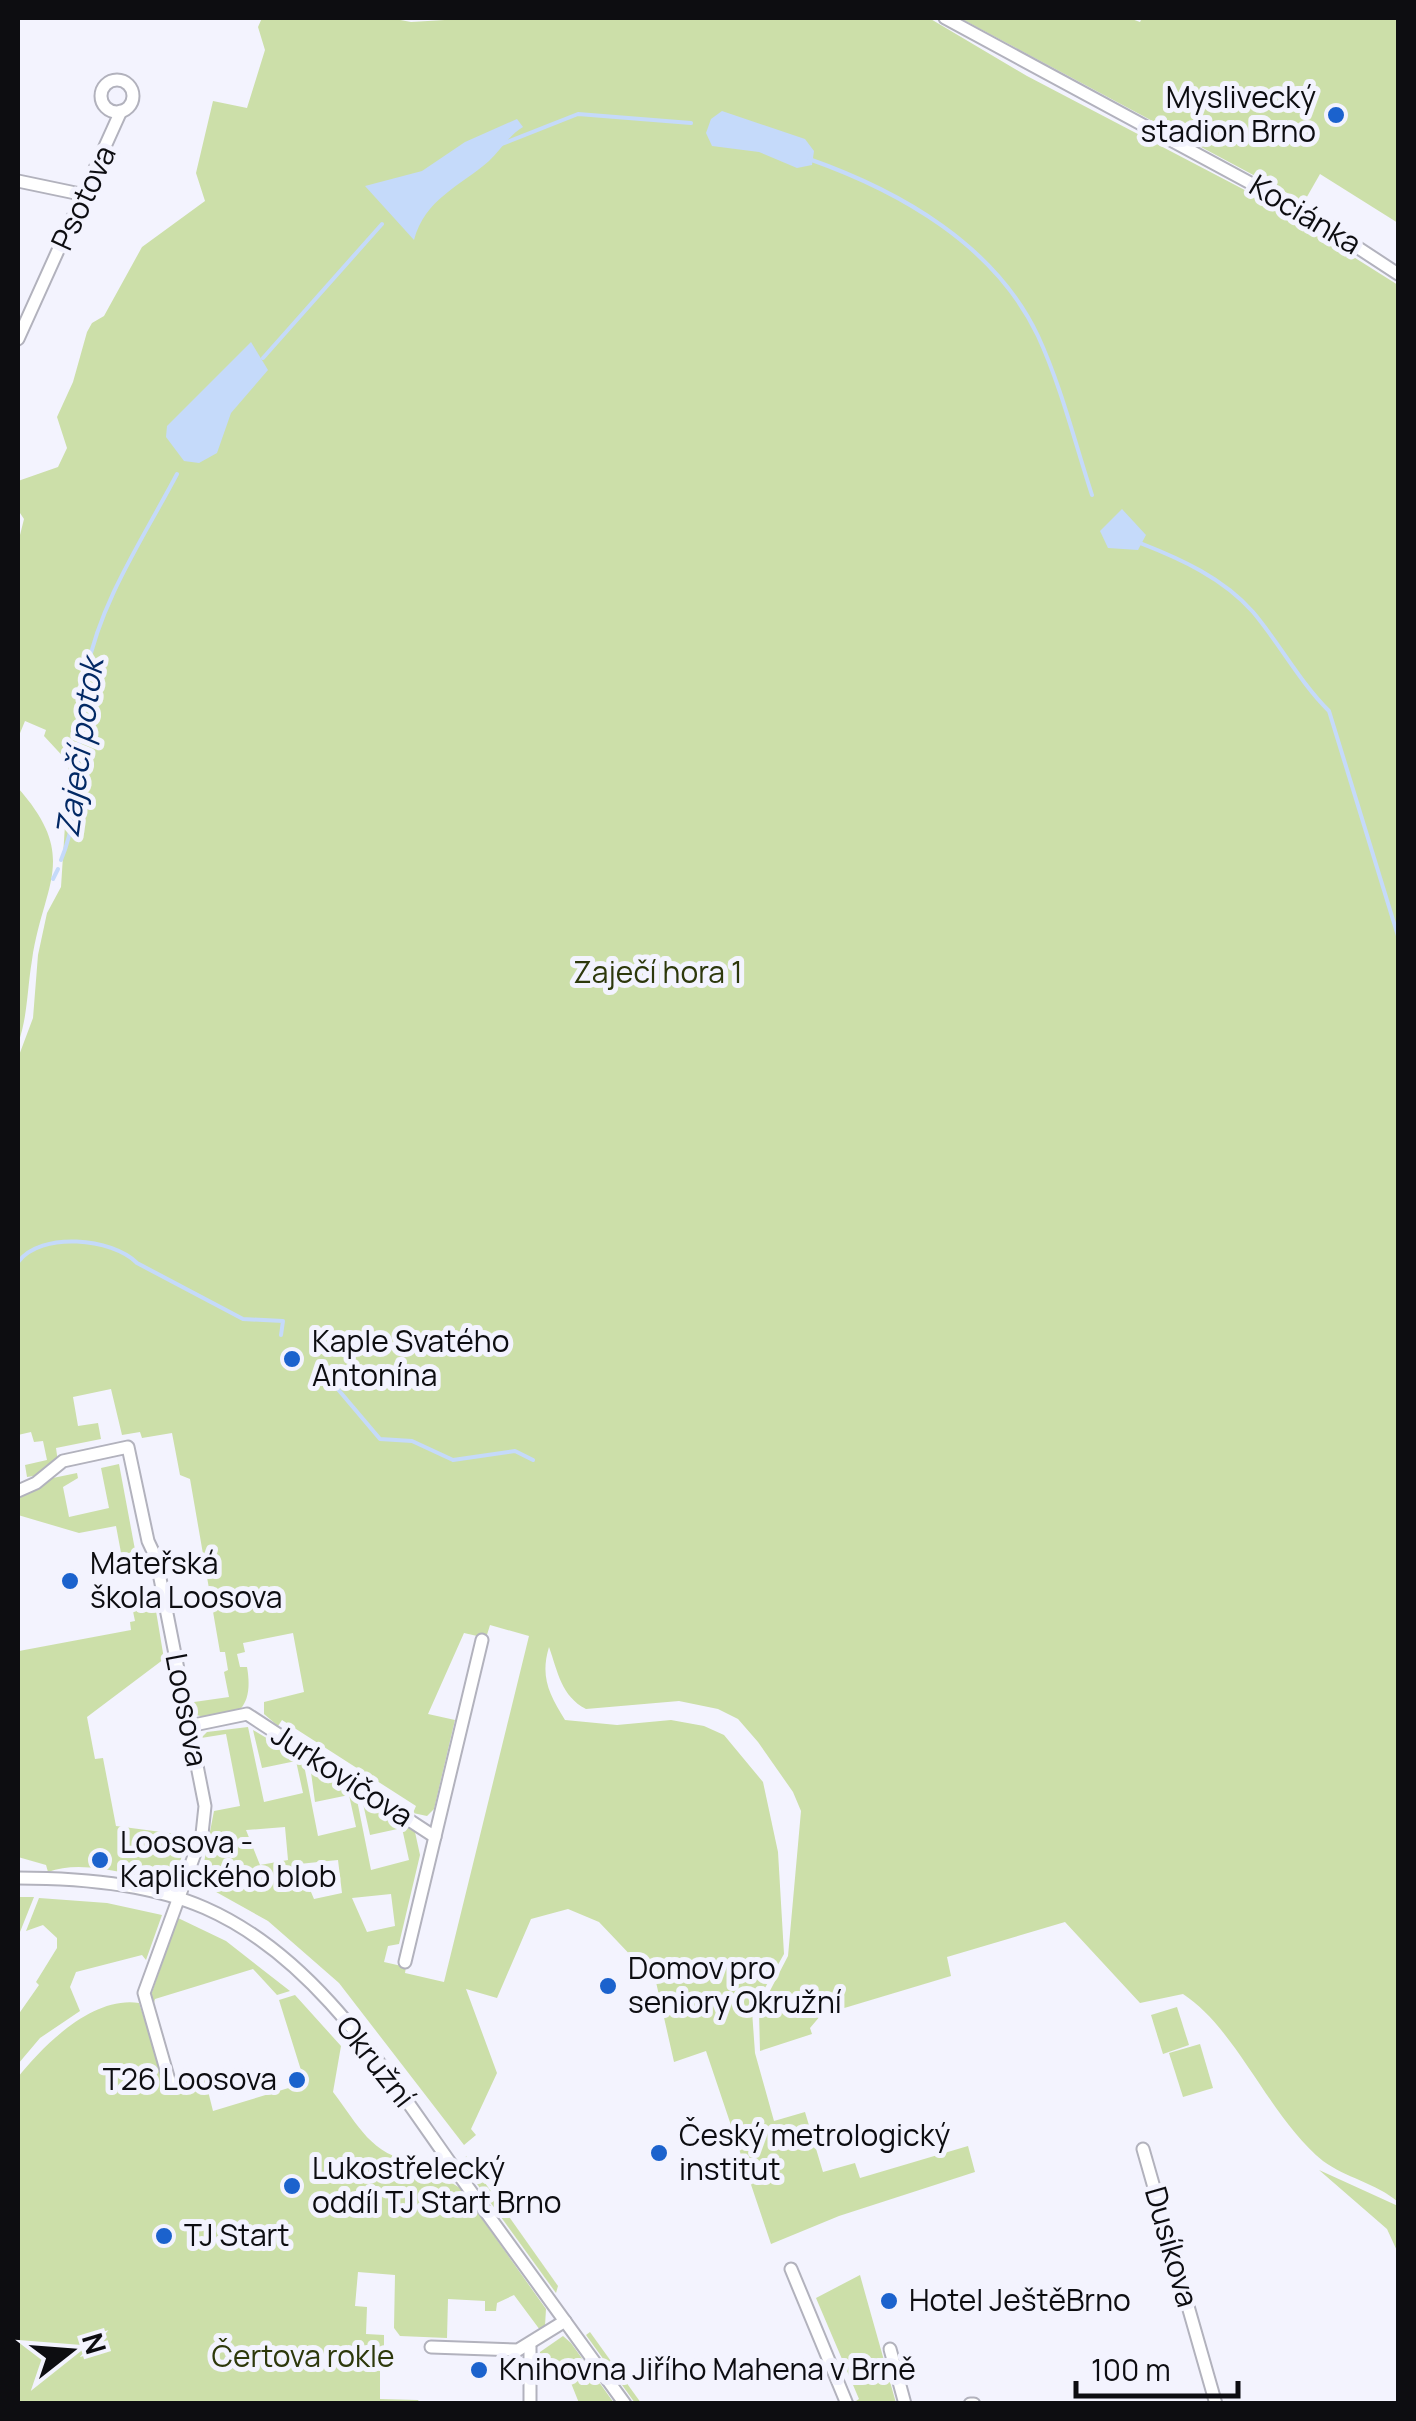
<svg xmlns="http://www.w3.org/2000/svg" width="1416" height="2421" font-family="Manrope,sans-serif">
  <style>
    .green { fill: #ccdfa9; fill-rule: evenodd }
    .water { fill: #c5dafa }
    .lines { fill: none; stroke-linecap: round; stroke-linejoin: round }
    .stream { stroke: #c5dafa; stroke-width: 4 }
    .minor-casing { stroke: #b2b2bd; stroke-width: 15 }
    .minor { stroke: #fff; stroke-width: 11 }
    .poi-dot { fill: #1b62cd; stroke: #f3f3fe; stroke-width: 4 }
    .labels { text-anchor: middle; stroke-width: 10; stroke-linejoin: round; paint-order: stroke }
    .poi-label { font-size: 30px; fill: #0d0d11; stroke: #f3f3fe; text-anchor: start }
    .street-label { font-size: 30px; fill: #0d0d11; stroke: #f3f3fe }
    .park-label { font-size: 30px; fill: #2d380b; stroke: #f3f3fe }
    .water-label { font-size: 32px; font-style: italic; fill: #032965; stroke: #f3f3fe }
  </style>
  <rect width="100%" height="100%" fill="#f3f3fe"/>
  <g class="green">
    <path d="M262,18H390L411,22L478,18H929L1027,76L1260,198L1398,285V2202C1376,2183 1346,2178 1323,2161C1269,2117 1237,2029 1183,1994L1140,2003L1065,1922L947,1957L951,1976L821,2015L810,2028L812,2034L760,2051L759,2012L788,1956L801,1811L793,1792L758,1742L738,1719L718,1709L679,1701L586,1709C561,1696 558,1672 549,1647C540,1677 549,1694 565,1720L617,1725L671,1720L704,1726L724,1735L763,1782L778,1852L784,1954L752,2011L755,2053L774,2121L805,2112L823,2172L855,2163L860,2178L968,2146L975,2172L839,2216L771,2244L706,2051L674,2062L656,1982L599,1922L568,1909L531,1919L497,1998L466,1989L497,2073L471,2129L476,2135L464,2145L339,1983L268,1921L200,1883L214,1811L240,1806L226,1734L201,1738L207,1732L248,1727L264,1802L303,1793L296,1761L262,1768L253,1730L303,1760L318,1836L356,1827L349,1795L315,1802L310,1765L356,1795L371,1870L409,1860L402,1828L370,1835L362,1799L415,1832L420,1855L399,1944L388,1946L384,1962L406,1967L405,1973L444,1982L529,1636L490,1625L486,1638L464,1633L428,1714L455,1720L434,1809L427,1816L413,1813L416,1806L282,1720L278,1726L264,1714V1702L304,1692L293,1633L243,1643L245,1652L237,1654L240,1667H247C254,1706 238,1725 196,1715L194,1702L229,1697L224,1672L228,1670L225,1652H220L190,1479L180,1475L172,1433L142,1438L140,1432L122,1435L111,1389L73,1397L78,1426L98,1423L101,1439L56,1448L58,1462L40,1475L27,1477L25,1465L47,1460L43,1441L34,1442L31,1432L18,1435V1058L33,1018L38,955L47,913L61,887L69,763L44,736L46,730L25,721L18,738V543L24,519L18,510V481L58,467L67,448L57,417L73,382L87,332L92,323L104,316L142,247L205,201L196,173L213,101L247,108L265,50L258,27ZM285,1827L288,1860L260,1865L246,1830ZM338,1860L342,1893L314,1899L299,1864ZM391,1894L395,1926L367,1932L352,1898Z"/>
    <path d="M960,18H1129L1140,22L1142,18H1398V223L1320,174L1304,202Z"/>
    <path d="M18,788C80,858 43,884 32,960C27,990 28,1015 18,1044Z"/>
    <path d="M119,1464L136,1555L122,1558L116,1526L79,1533L18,1515V1494L48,1479L77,1473L78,1478L63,1487L69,1517L109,1508L101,1468Z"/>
    <path d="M153,1593L164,1659L87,1717L95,1759L103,1758L116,1826L184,1835L188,1840L175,1875L165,1882C131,1875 82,1859 48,1872L46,1865L18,1857V1648L19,1651L131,1630L130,1622L135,1621L130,1597Z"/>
    <path d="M18,1897H34L18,1937Z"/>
    <path d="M39,1898L107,1903L162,1915L146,1960L142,1955L76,1972L70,1987L80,2011L40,2038L18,2064V2015L39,1985L36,1982L57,1948V1938L43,1925L26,1931Z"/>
    <path d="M178,1918L226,1941L290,1991L277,1995L253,1969L155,1999L153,2007L151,1995Z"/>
    <path d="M295,1995L341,2046L333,2092C359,2126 371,2155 415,2162L411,2173L421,2177L426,2167L460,2188L546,2309L545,2326L540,2330L514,2295L497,2303L496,2311H485V2301L448,2299L447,2338L400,2336L394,2328L395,2275L358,2272L355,2306L367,2307L366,2334L384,2335V2353L358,2352V2347L348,2345L346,2367L380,2371V2399L418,2400L420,2403L18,2404V2077C44,2045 92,1996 139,2003L167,2088L204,2075L213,2111L305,2083L279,2000Z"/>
    <path d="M1177,2007L1189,2045L1163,2054L1151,2015Z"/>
    <path d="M1200,2044L1213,2088L1183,2097L1169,2053Z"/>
    <path d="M466,2156L558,2286L556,2293L464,2166Z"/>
    <path d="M1319,2170L1398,2206V2253L1387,2229Z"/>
    <path d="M860,2275L865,2293L896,2403H853L859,2399L816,2298Z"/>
    <path d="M590,2332L641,2403H635L586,2335Z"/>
    <path d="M563,2336L571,2343L614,2403H579L567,2373L538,2374L540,2352Z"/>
  </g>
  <g class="water">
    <path d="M722,111L805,139L814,151L812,165L797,168L759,152L712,146L706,133L711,119Z"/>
    <path d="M517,119L523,127C509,135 501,150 489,161C459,187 425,199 414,240L365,186L422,171L465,142Z"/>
    <path d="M251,342L268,370L231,413L217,453L199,463L184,461L166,437L167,426Z"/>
    <path d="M1122,509L1146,535L1138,550L1108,548L1100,531Z"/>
  </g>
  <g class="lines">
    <g class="stream">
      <path d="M502,144L578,114L691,123"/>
      <path d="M809,159C900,191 995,245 1038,336C1061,386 1075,443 1092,495"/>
      <path d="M263,358L382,224"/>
      <path d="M1140,543C1181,559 1223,578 1253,612C1280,644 1299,681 1329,711L1398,936"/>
      <path d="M61,860C85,803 74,732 87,670C101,600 144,537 177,474"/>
      <path d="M53,879L58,869"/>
      <path d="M18,1262C41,1231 112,1238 137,1263L243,1319L283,1321L281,1335"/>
      <path d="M336,1387L380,1439L412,1441L453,1460L515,1451L533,1460"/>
    </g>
    <defs>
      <g id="minor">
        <path d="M945,18L1302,211L1398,274"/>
        <circle cx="117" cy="96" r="16"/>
        <path d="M18,181L85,195"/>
        <path d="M18,339L121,111"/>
        <path d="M18,1491L36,1483L63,1461L128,1447L148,1541L156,1558L205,1806L202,1834L144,1993L171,2087"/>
        <path d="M189,1726L247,1714L435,1837"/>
        <path d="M18,1878C78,1878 148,1883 205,1908C319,1958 389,2078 459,2175C514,2251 570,2328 625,2404"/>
        <path d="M405,1962L482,1640"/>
        <path d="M1143,2149L1216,2404"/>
        <path d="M791,2269L847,2404"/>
        <path d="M431,2347L518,2350L565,2321"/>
        <path d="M530,2347V2404"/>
        <path d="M890,2349L905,2404"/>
        <path d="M970,2404H974"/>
      </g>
    </defs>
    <use href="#minor" class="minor-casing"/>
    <use href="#minor" class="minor"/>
  </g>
  <g class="poi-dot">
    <circle cx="1336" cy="115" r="10"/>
    <circle cx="292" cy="1359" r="10"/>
    <circle cx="70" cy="1581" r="10"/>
    <circle cx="100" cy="1860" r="10"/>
    <circle cx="608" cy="1986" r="10"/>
    <circle cx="297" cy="2080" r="10"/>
    <circle cx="659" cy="2153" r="10"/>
    <circle cx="292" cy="2186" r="10"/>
    <circle cx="164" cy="2236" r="10"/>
    <circle cx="889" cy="2301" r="10"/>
    <circle cx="479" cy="2370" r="10"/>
  </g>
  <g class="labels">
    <g class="poi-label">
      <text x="1316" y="108" text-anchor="end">Myslivecký<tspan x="1316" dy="34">stadion Brno</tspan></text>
      <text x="312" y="1352">Kaple Svatého<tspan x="312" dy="34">Antonína</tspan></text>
      <text x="90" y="1574">Mateřská<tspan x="90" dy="34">škola Loosova</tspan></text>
      <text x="120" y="1853">Loosova -<tspan x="120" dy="34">Kaplického blob</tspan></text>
      <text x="628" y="1979">Domov pro<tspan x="628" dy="34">seniory Okružní</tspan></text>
      <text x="277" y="2090" text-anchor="end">T26 Loosova</text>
      <text x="679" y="2146">Český metrologický<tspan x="679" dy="34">institut</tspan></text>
      <text x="312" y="2179">Lukostřelecký<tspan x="312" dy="34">oddíl TJ Start Brno</tspan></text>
      <text x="184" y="2246">TJ Start</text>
      <text x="909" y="2311">Hotel JeštěBrno</text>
      <text x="499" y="2380">Knihovna Jiřího Mahena v Brně</text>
    </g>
    <g class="street-label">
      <text transform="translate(84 198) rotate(-65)" y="10">Psotova</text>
      <text transform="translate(1305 215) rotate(31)" y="10">Kociánka</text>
      <text transform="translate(186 1710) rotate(79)" y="10">Loosova</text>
      <text transform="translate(342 1776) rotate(33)" y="10">Jurkovičova</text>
      <text transform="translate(375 2062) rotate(52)" y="10">Okružní</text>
      <text transform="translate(1171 2247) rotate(74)" y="10">Dusíkova</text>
    </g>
    <g class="park-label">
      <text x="658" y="983">Zaječí hora 1</text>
      <text x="303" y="2367">Čertova rokle</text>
    </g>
    <g class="water-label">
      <text transform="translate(80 748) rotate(-82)" y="11">Zaječí potok</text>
    </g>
  </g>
  <rect width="1416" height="2421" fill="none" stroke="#0d0d11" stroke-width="40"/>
  <g transform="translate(70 2351) rotate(73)" stroke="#f3f3fe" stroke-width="8" paint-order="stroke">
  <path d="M0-8L18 38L0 25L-18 38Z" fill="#0d0d11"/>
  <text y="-15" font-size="28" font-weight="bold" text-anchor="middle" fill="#0d0d11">N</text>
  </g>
  <path d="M1076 2381v15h162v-15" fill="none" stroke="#0d0d11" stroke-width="5"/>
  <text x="1091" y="2381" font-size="30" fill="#0d0d11" stroke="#f3f3fe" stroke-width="8" paint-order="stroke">100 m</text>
</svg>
